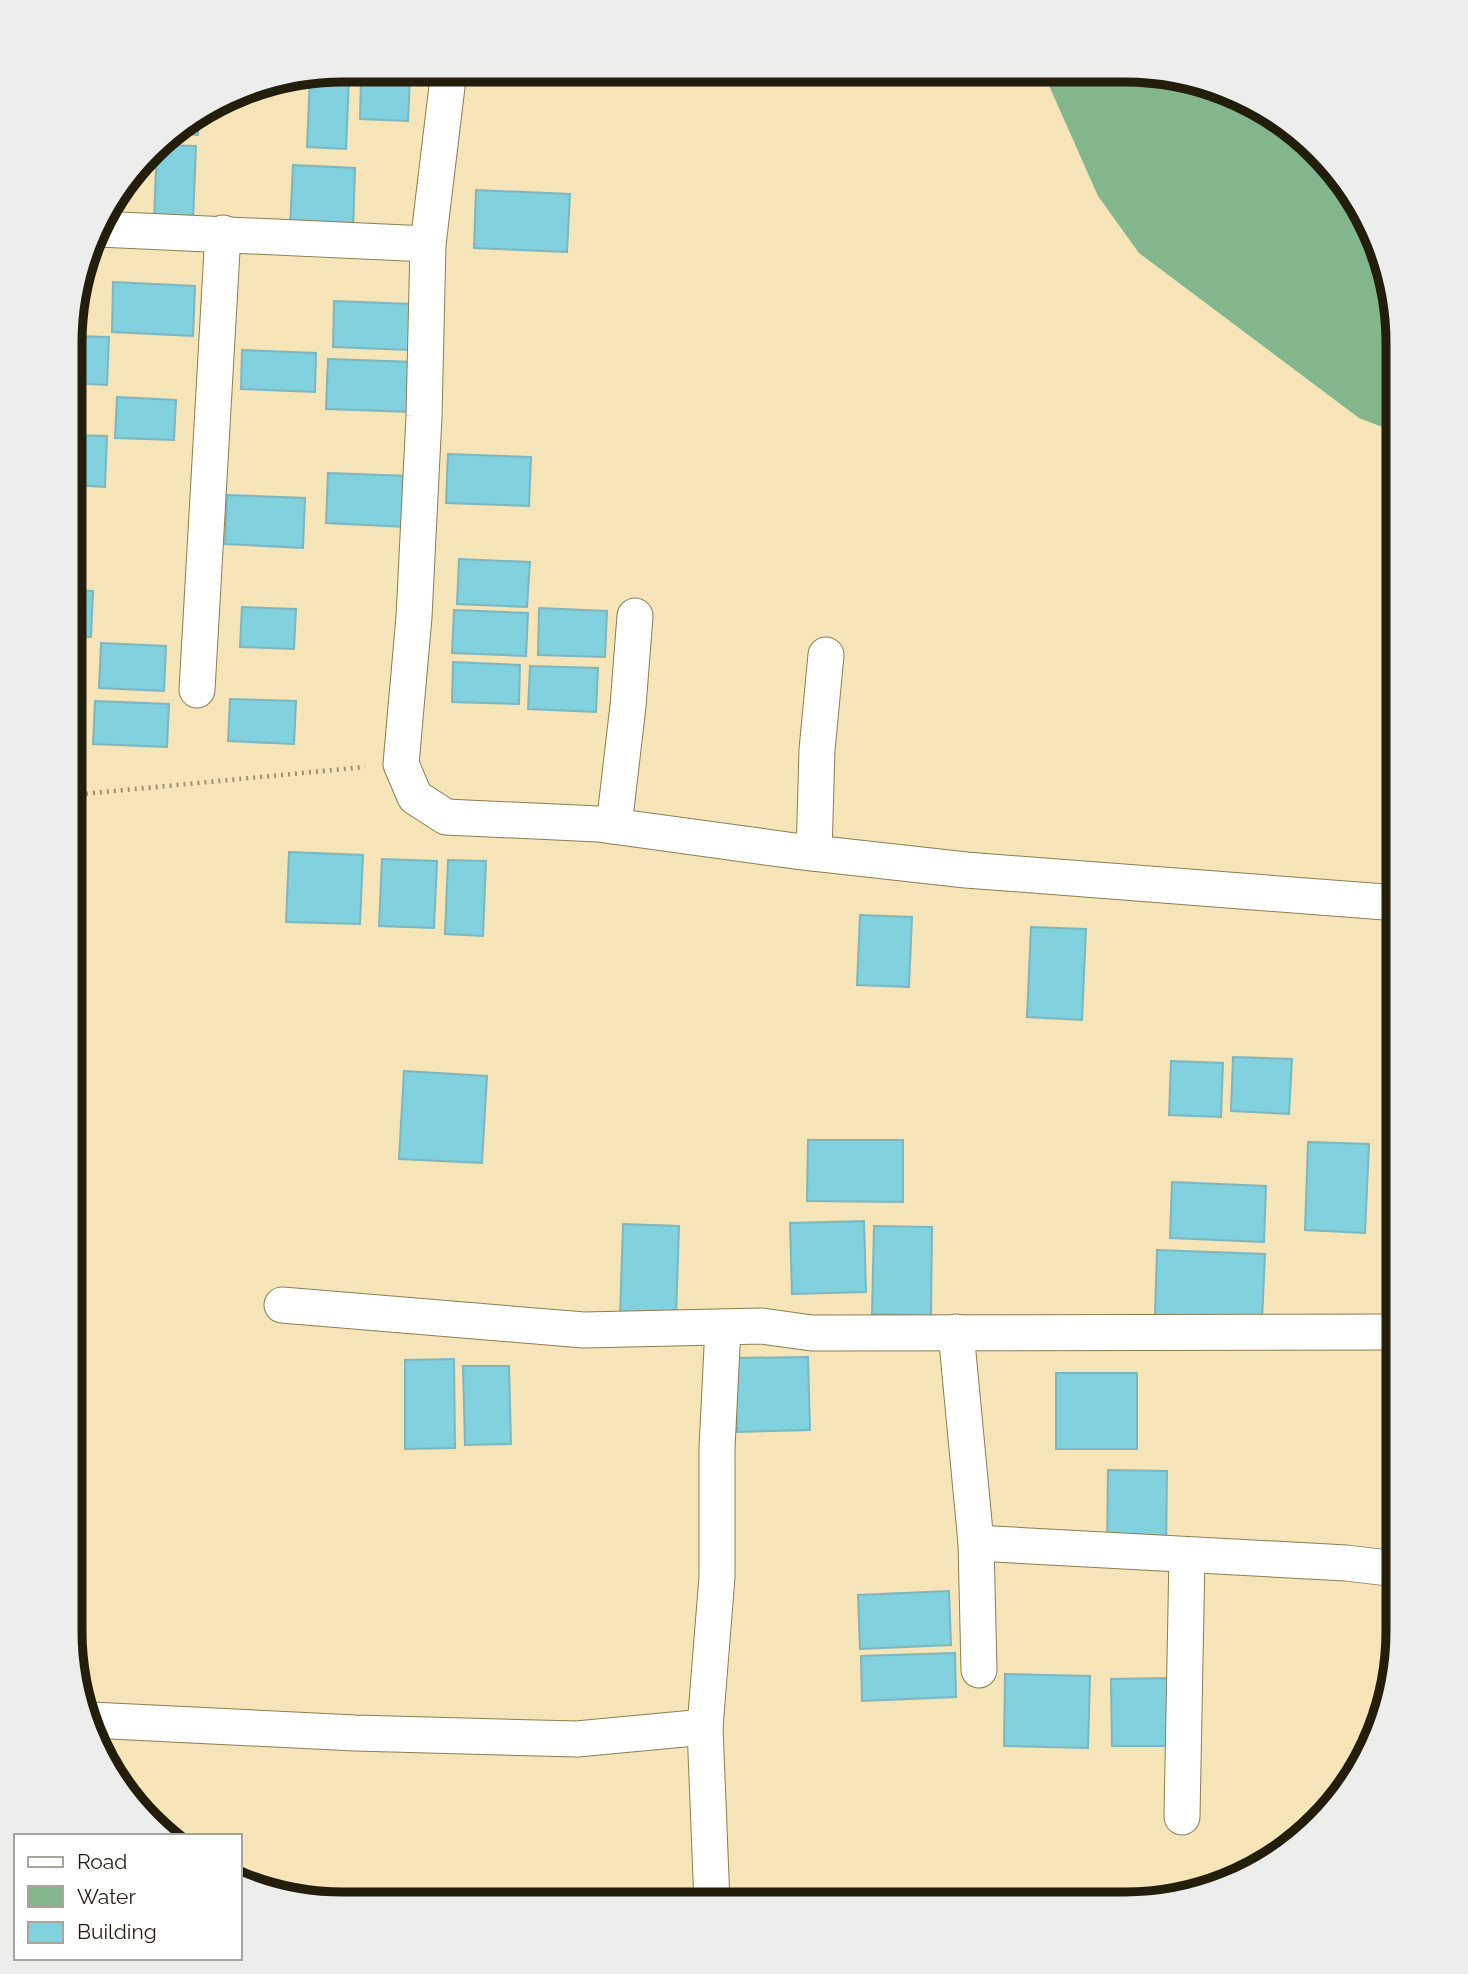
<svg xmlns="http://www.w3.org/2000/svg" width="1468" height="1974" font-family="Raleway,sans-serif">
  <style>
    .water { fill: #83b68d }
    .building { fill: #81d1de; stroke: #7eb6c0; stroke-width: 2 }
    .lines { fill: none; stroke-linecap: round; stroke-linejoin: round }
    .street-casing { stroke: #8c7d54; stroke-width: 37 }
    .path { stroke: #9c916f; stroke-width: 4.5; stroke-dasharray: 2 5; stroke-linecap: butt }
    .street { stroke: #fff; stroke-width: 35 }
    .rim { fill: none; stroke: #231d0c; stroke-width: 9 }
  </style>
  <rect width="100%" height="100%" fill="#f5e5b8"/>
  <path class="water" d="M1043,72H1161L1229,91L1291,126L1370,222L1398,343V433L1359,418L1139,253L1098,196Z"/>
  <g class="building">
    <path d="M310,76L349,78L346,149L307,147Z"/>
    <path d="M361,76L410,78L408,121L360,119Z"/>
    <path d="M199,117L198,135L170,133Z"/>
    <path d="M157,145L196,146L193,221L154,219Z"/>
    <path d="M293,165L355,168L353,231L290,228Z"/>
    <path d="M476,190L570,194L567,252L474,248Z"/>
    <path d="M113,282L195,286L193,336L112,332Z"/>
    <path d="M334,301L412,304L410,350L333,347Z"/>
    <path d="M72,336L109,337L107,385L72,383Z"/>
    <path d="M242,350L316,353L315,392L241,389Z"/>
    <path d="M328,359L415,362L412,412L326,409Z"/>
    <path d="M117,397L176,400L174,440L115,438Z"/>
    <path d="M72,435L107,436L105,487L72,485Z"/>
    <path d="M448,454L531,457L529,506L446,503Z"/>
    <path d="M328,473L409,476L406,527L326,523Z"/>
    <path d="M227,495L305,498L303,548L225,544Z"/>
    <path d="M459,559L530,562L527,607L457,604Z"/>
    <path d="M72,590L93,591L91,637H72Z"/>
    <path d="M242,607L296,609L294,649L240,647Z"/>
    <path d="M539,608L607,611L605,657L538,655Z"/>
    <path d="M454,610L528,613L526,656L452,653Z"/>
    <path d="M101,643L166,646L164,691L99,688Z"/>
    <path d="M453,662L520,665L519,704L452,702Z"/>
    <path d="M530,666L598,668L596,712L528,709Z"/>
    <path d="M230,699L296,701L294,744L228,741Z"/>
    <path d="M95,701L169,704L167,747L93,744Z"/>
    <path d="M289,852L363,855L360,924L286,922Z"/>
    <path d="M382,859L437,861L434,928L379,926Z"/>
    <path d="M448,860L486,861L483,936L445,934Z"/>
    <path d="M860,915L912,917L909,987L857,985Z"/>
    <path d="M1031,927L1086,929L1082,1020L1027,1017Z"/>
    <path d="M1233,1057L1292,1059L1289,1114L1231,1111Z"/>
    <path d="M1171,1061L1223,1063L1221,1117L1169,1115Z"/>
    <path d="M404,1071L487,1076L482,1163L399,1159Z"/>
    <path d="M808,1140H903V1202L807,1201Z"/>
    <path d="M1308,1142L1369,1144L1365,1233L1305,1230Z"/>
    <path d="M1172,1182L1266,1186L1264,1242L1170,1238Z"/>
    <path d="M864,1221L866,1292L792,1294L790,1223Z"/>
    <path d="M623,1224L679,1226L676,1318L620,1316Z"/>
    <path d="M874,1226L932,1227L931,1316L872,1314Z"/>
    <path d="M1157,1250L1265,1254L1262,1320L1155,1315Z"/>
    <path d="M808,1357L810,1430L737,1432L735,1358Z"/>
    <path d="M454,1359L455,1448L405,1449V1360Z"/>
    <path d="M463,1366H509L511,1444L465,1445Z"/>
    <rect x="1056" y="1373" width="81" height="76"/>
    <path d="M1108,1470L1167,1471L1166,1551L1107,1550Z"/>
    <path d="M949,1591L951,1645L860,1649L858,1595Z"/>
    <path d="M70,1603H78L76,1656L70,1631Z"/>
    <path d="M955,1653L956,1697L862,1701L861,1656Z"/>
    <path d="M1005,1674L1090,1676L1088,1748L1004,1746Z"/>
    <path d="M1170,1678L1171,1746H1112L1111,1679Z"/>
    <path d="M96,1743H105V1761L98,1752Z"/>
  </g>
  <g class="lines">
    <defs>
      <g id="street">
        <path d="M449,70L428,244L424,416L414,617L401,764L415,797L446,817L598,824L795,851L966,870L1398,903"/>
        <path d="M99,229L428,244"/>
        <path d="M197,690L223,233"/>
        <path d="M614,826L628,706L635,616"/>
        <path d="M814,853L817,750L826,655"/>
        <path d="M282,1305L584,1330L762,1326L812,1333L1398,1332"/>
        <path d="M956,1332L976,1543L979,1670"/>
        <path d="M976,1543L1346,1563L1397,1569"/>
        <path d="M91,1720L355,1733L577,1739L705,1727"/>
        <path d="M1182,1817L1187,1555"/>
        <path d="M712,1903L705,1727L717,1577V1448L723,1327"/>
      </g>
    </defs>
    <use href="#street" class="street-casing"/>
    <path class="path" d="M72,795L365,767"/>
    <use href="#street" class="street"/>
  </g>
  <path d="M0 0H1468V1974H0ZM343 82H1125A261 261 0 0 1 1386 343V1631A261 261 0 0 1 1125 1892H343A261 261 0 0 1 82 1631V343A261 261 0 0 1 343 82Z" fill="#ededec" fill-rule="evenodd"/>
  <path class="rim" d="M343 82H1125A261 261 0 0 1 1386 343V1631A261 261 0 0 1 1125 1892H343A261 261 0 0 1 82 1631V343A261 261 0 0 1 343 82Z"/>
  <rect x="14" y="1834" width="228" height="126" fill="#ffffff" stroke="#a7a59e" stroke-width="2"/>
  <rect x="28" y="1857" width="35" height="10" fill="#ffffff" stroke="#a7a59e" stroke-width="2"/>
  <text x="77" y="1869" font-size="21" fill="#231d0c">Road</text>
  <rect x="28" y="1886" width="35" height="21" fill="#83b68d" stroke="#a7a59e" stroke-width="2"/>
  <text x="77" y="1904" font-size="21" fill="#231d0c">Water</text>
  <rect x="28" y="1922" width="35" height="21" fill="#81d1de" stroke="#a7a59e" stroke-width="2"/>
  <text x="77" y="1939" font-size="21" fill="#231d0c">Building</text>
</svg>
